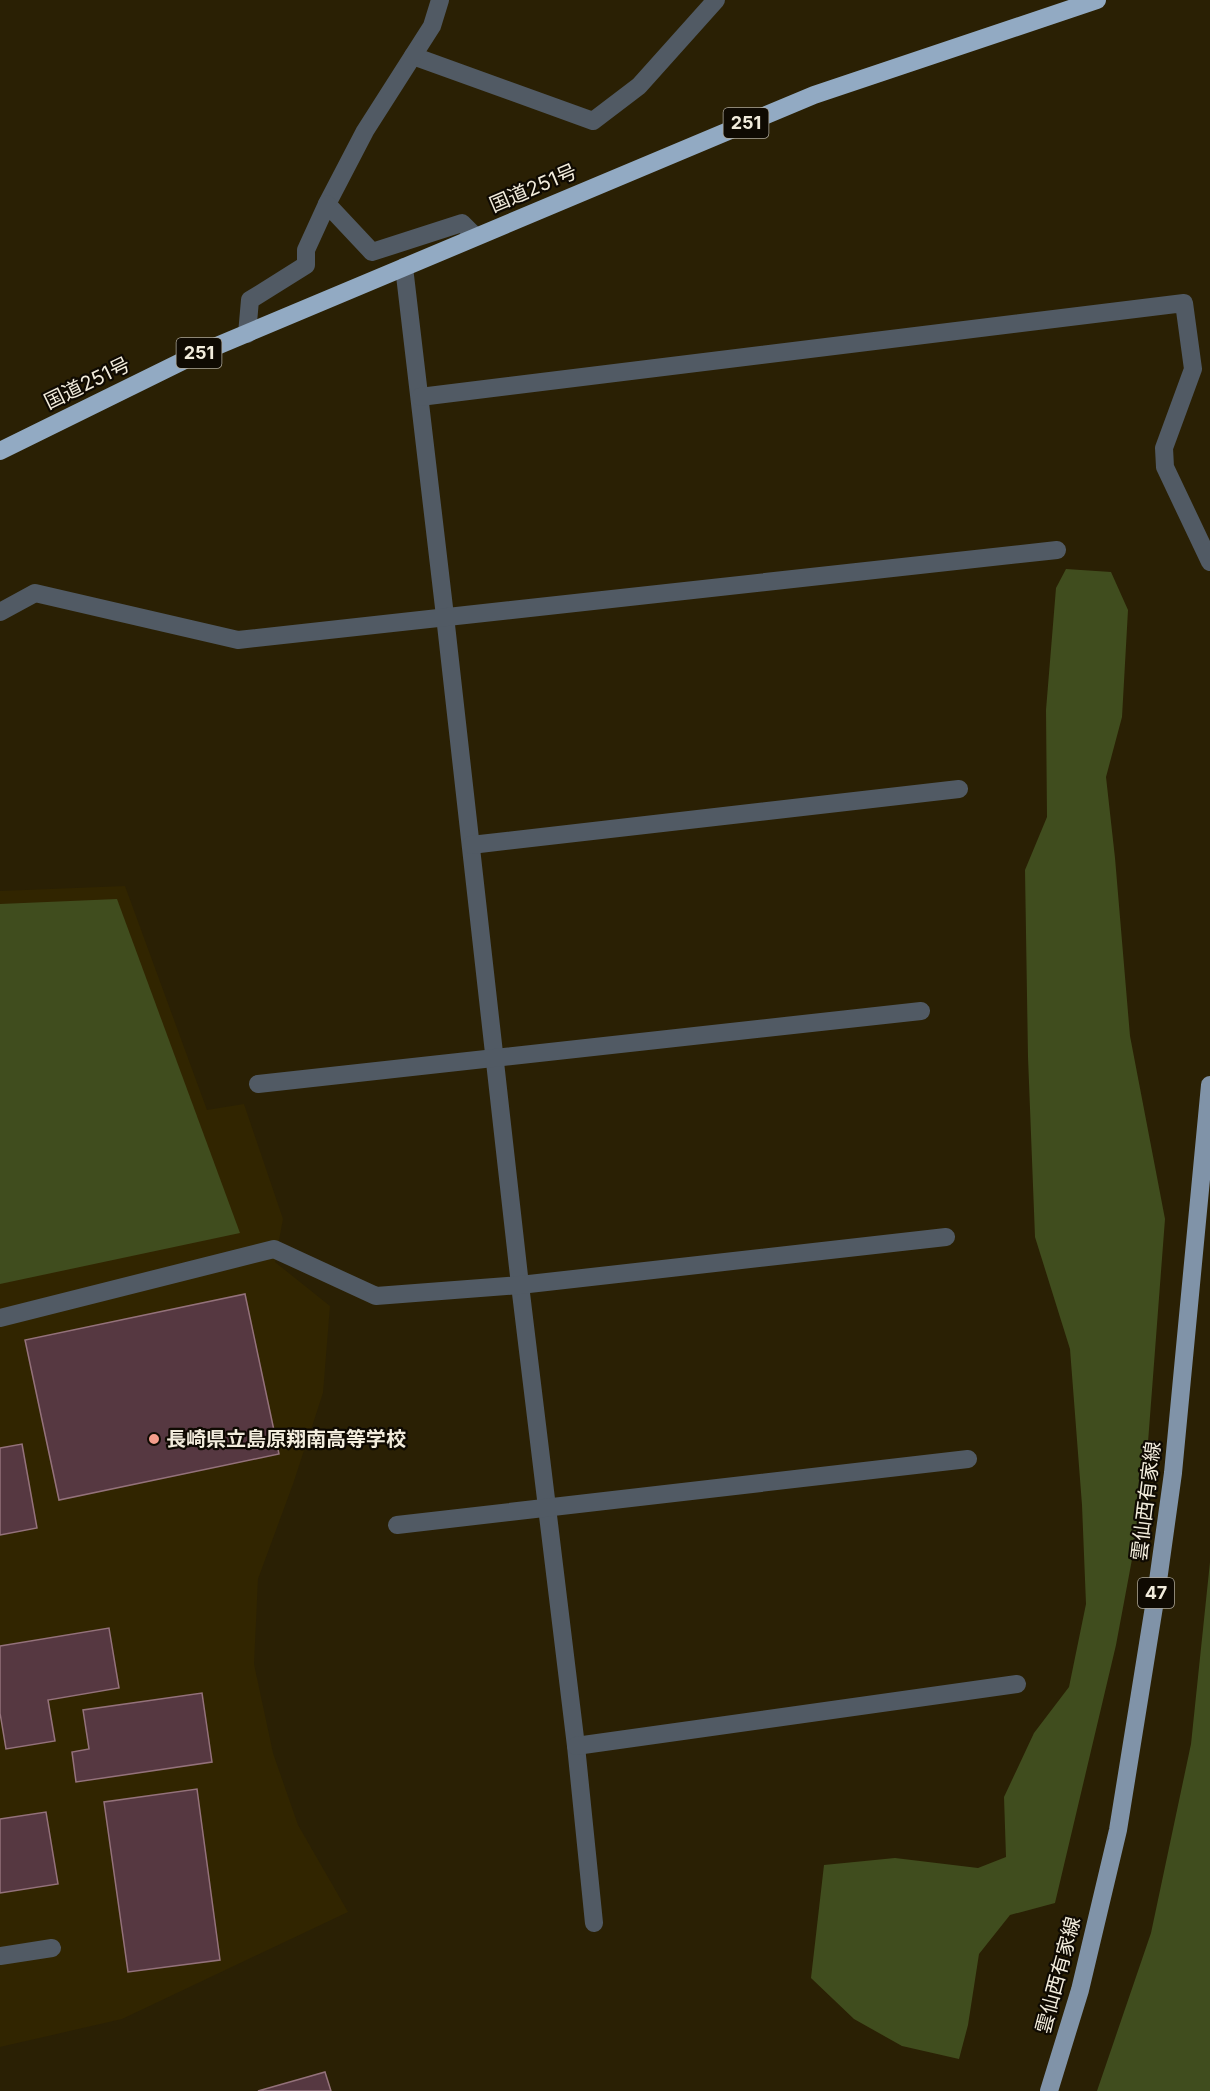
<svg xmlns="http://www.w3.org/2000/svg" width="1210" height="2091" font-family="Inter,'Noto Sans JP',sans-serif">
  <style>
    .built { fill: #312500 }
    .green { fill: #404d1e }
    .building { fill: #563841; stroke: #94727b; stroke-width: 1.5 }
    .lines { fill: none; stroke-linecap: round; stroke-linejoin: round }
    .minor { stroke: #515a64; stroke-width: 18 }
    .major { stroke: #8093a8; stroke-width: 18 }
    .highway { stroke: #92aac3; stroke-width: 18 }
    .poi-dot { fill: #f49d8b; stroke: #0f0a02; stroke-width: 2 }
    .labels { text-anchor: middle; stroke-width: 4.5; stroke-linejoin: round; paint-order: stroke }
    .shield { fill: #0f0a02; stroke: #aea89b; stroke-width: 1.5 }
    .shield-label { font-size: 18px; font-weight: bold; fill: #f2ecdc }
    .street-label { font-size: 20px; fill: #f2ecdc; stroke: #0f0a02 }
    .poi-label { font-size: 20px; font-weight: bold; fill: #f2ecdc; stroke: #0f0a02; text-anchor: start }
  </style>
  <rect width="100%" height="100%" fill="#2a2004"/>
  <path class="built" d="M125,886L207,1110L244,1104L283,1219L275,1262L330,1306L323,1393L293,1484L258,1579L254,1664L273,1753L298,1825L348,1912L122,2019L0,2047V891Z"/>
  <g class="green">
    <path d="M1066,569L1111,572L1128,610L1122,717L1106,777L1115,858L1130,1036L1165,1219L1144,1495L1116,1645L1055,1903L1010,1915L979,1954L968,2025L959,2059L902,2046L854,2019L811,1978L824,1865L895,1858L978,1868L1006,1857L1004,1797L1034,1733L1069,1687L1086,1604L1082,1505L1070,1349L1035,1237L1028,1057L1025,870L1047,817L1046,710L1056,588Z"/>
    <path d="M117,899L240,1233L0,1284V904Z"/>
    <path d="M1210,1562V2091H1097L1151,1933L1191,1744Z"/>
  </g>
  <g class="building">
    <path d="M245,1294L279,1454L59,1500L25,1340Z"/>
    <path d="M22,1444L37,1528L0,1535V1448Z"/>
    <path d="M109,1628L119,1688L48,1700L55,1741L6,1749L0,1713V1646Z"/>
    <path d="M202,1693L212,1762L76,1782L72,1752L89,1749L83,1710Z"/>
    <path d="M197,1789L220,1960L128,1972L104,1802Z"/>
    <path d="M46,1812L58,1884L0,1893V1819Z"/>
    <path d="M325,2072L331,2091H258Z"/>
  </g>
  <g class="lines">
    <g class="minor">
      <path d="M413,56L593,121L639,86L716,0"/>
      <path d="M327,204L365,131L432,26L440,0"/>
      <path d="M404,267L445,616L520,1285L576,1746L594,1923"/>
      <path d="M247,334L250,300L306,265V250L327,204L372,252L462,223L475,236"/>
      <path d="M420,397L1184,303L1193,369L1164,448L1165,467L1210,562"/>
      <path d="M0,612L35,593L238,640L1057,550"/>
      <path d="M471,845L959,789"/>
      <path d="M258,1084L921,1011"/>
      <path d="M0,1318L274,1249L376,1296L520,1285L946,1237"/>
      <path d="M397,1525L968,1459"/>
      <path d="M576,1746L1017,1684"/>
      <path d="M0,1956L52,1948"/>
    </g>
    <path class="major" d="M1049,2091L1080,1990L1118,1830L1157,1588L1173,1473L1210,1085"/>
    <path class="highway" d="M0,451L193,356L814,95L1097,0"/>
  </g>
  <circle class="poi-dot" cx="154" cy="1439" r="6"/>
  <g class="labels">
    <g class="shield">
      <rect x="723.5" y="108" width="45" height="30" rx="4.5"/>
      <rect x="176.5" y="338" width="45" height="30" rx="4.5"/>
      <rect x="1138" y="1578" width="36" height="30" rx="4.5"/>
    </g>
    <g class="shield-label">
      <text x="746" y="129">251</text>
      <text x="199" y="359">251</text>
      <text x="1156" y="1599">47</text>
    </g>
    <g class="street-label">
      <text transform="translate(533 188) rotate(-23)" y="7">国道251号</text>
      <text transform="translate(87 383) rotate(-26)" y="7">国道251号</text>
      <text transform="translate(1146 1501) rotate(-83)" y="7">雲仙西有家線</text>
      <text transform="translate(1058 1975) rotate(-75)" y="7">雲仙西有家線</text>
    </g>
    <g class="poi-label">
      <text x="166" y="1446">長崎県立島原翔南高等学校</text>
    </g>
  </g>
</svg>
